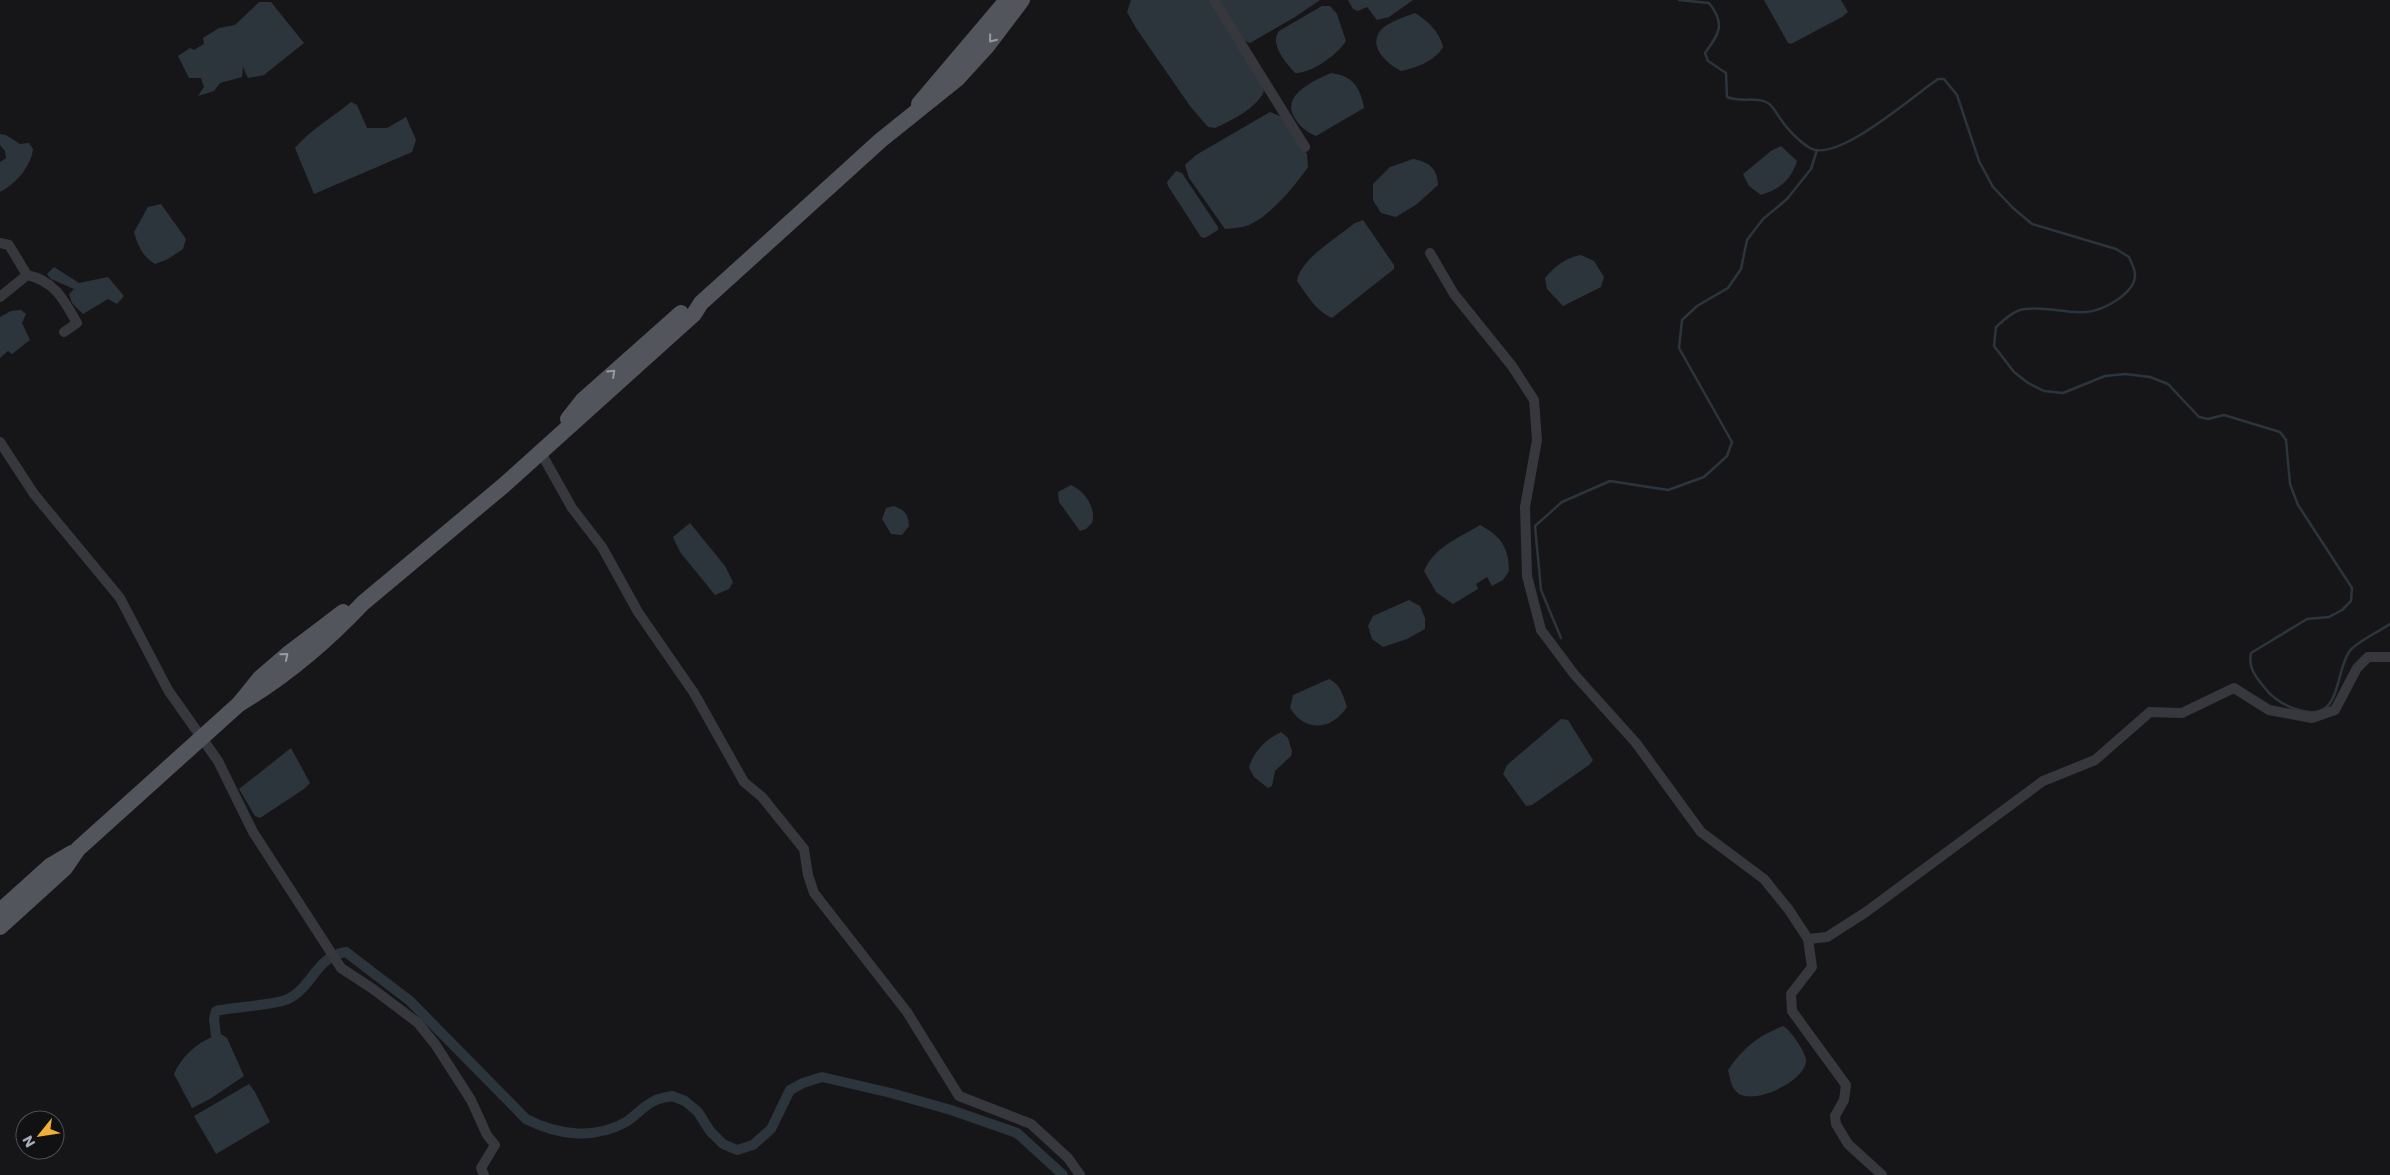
<svg xmlns="http://www.w3.org/2000/svg" width="2390" height="1175" font-family="Poppins,sans-serif">
  <style>
    .water { fill: #2c353c }
    .lines { fill: none; stroke-linecap: round; stroke-linejoin: round }
    .stream { stroke: #2c353c; stroke-width: 2.5 }
    .canal { stroke: #2c353c; stroke-width: 10 }
    .minor { stroke: #37383d; stroke-width: 10 }
    .primary { stroke: #53555c; stroke-width: 16 }
    .oneway { stroke: #979ba6 }
  </style>
  <rect width="100%" height="100%" fill="#161618"/>
  <g class="water">
    <path d="M1131,0H1209L1262,86L1264,91C1258,107 1231,121 1215,128L1208,127L1190,106L1136,28L1127,12Z"/>
    <path d="M1217,0H1320L1295,17L1250,43L1238,38Z"/>
    <path d="M1348,0H1413L1389,17L1377,20L1367,7L1358,11L1353,9Z"/>
    <path d="M1764,0H1841L1848,12L1842,17L1791,44L1788,43Z"/>
    <path d="M259,2H271L304,43L264,75L248,78L243,67L242,77L220,83L214,91L198,96L204,87L201,78H189L178,56L190,48L194,50L204,44L203,38L219,28L235,25Z"/>
    <path d="M1322,6H1330L1337,14L1346,41C1337,55 1312,73 1295,73C1286,63 1269,44 1279,31Z"/>
    <path d="M1415,13C1428,21 1439,31 1443,47C1435,61 1416,68 1401,71C1388,64 1368,48 1380,31C1387,22 1405,17 1415,13Z"/>
    <path d="M1331,73C1353,76 1360,87 1364,108L1316,136C1306,132 1298,125 1293,115C1283,94 1315,80 1331,73Z"/>
    <path d="M351,102L357,105L367,128H387L406,117L416,140L412,152L314,194L295,148C311,129 332,118 351,102Z"/>
    <path d="M1270,112L1280,116L1307,154L1308,167C1295,186 1270,216 1249,225C1242,228 1232,228 1225,229L1189,178L1185,165L1196,155Z"/>
    <path d="M0,134L6,135L20,144L29,143L33,149C31,166 16,184 0,192V162L6,158L5,151L0,145Z"/>
    <path d="M1781,146L1797,161C1791,180 1780,189 1761,195L1749,186L1743,174L1771,151Z"/>
    <path d="M1413,159C1429,162 1437,168 1438,185L1417,204L1396,217L1381,213L1373,200V184L1390,167Z"/>
    <path d="M1176,171L1182,173L1218,227V230L1205,238L1201,237L1168,186L1167,182Z"/>
    <path d="M161,204L186,239L183,249L168,259L155,264C142,256 138,246 134,232L148,207Z"/>
    <path d="M1363,220L1394,265V269L1332,318C1316,311 1307,295 1297,281C1300,259 1338,237 1355,223Z"/>
    <path d="M1581,255L1594,261L1604,277L1601,287L1563,306L1547,289L1545,278C1555,266 1565,258 1581,255Z"/>
    <path d="M54,267L79,283L108,277L124,296L117,304L108,299L83,314L72,303L69,294L74,289L51,279L47,274Z"/>
    <path d="M21,310L26,314L22,323L30,340L12,354L8,351L0,358V317L11,311Z"/>
    <path d="M1071,485C1084,490 1097,509 1092,523L1086,529L1080,531L1059,502L1058,492Z"/>
    <path d="M894,506C905,510 908,514 909,526L902,535L891,534L882,519L886,508Z"/>
    <path d="M690,523L725,566L733,582L729,589L715,595L680,552L673,537Z"/>
    <path d="M1480,525C1501,536 1509,548 1509,571L1503,580L1492,586L1487,577L1476,584L1478,589L1453,604L1436,592L1424,571C1434,547 1459,538 1480,525Z"/>
    <path d="M1409,600L1420,606L1425,618V629L1407,639L1383,647L1372,639L1368,626L1373,616Z"/>
    <path d="M1329,679C1341,685 1343,695 1347,707C1331,731 1305,732 1290,708L1293,695Z"/>
    <path d="M1561,719L1568,720L1593,760L1589,765L1532,805L1526,806L1503,774L1507,765Z"/>
    <path d="M1281,732L1288,738L1292,751L1291,756L1275,771L1272,786L1268,788L1254,777L1249,767C1255,750 1265,740 1281,732Z"/>
    <path d="M291,748L310,783L304,789L260,818L255,816L239,789Z"/>
    <path d="M1783,1026C1790,1029 1807,1054 1806,1061C1805,1081 1757,1104 1739,1094C1731,1089 1730,1078 1728,1070C1744,1047 1757,1037 1783,1026Z"/>
    <path d="M221,1034L227,1038L244,1076L210,1099L192,1108L174,1074C182,1055 201,1039 221,1034Z"/>
    <path d="M249,1084L255,1092L270,1122L216,1154L194,1116Z"/>
  </g>
  <g class="lines">
    <g class="stream">
      <path d="M1679,0L1709,3C1726,24 1719,34 1705,53L1708,61L1726,73L1727,97C1741,103 1757,96 1768,103C1774,107 1778,116 1782,121C1788,130 1801,143 1810,148C1837,164 1914,95 1938,79H1944L1957,95L1979,161L1993,187L2013,208L2032,224L2116,249L2129,257C2131,262 2135,269 2135,275C2135,294 2102,311 2086,312C2066,314 2046,306 2025,309C2014,310 2004,320 1996,327L1994,346L2014,372L2028,383L2044,391L2063,393L2105,376L2125,374L2150,377L2168,384L2199,417L2208,419L2224,415L2280,432L2286,440L2290,484L2298,505L2352,588L2351,601L2342,610L2329,617L2307,619L2251,653C2248,668 2255,676 2264,687C2273,699 2285,706 2299,710C2342,723 2334,675 2349,652C2354,643 2380,631 2390,624"/>
      <path d="M1561,638L1541,590L1535,526L1562,502L1610,481L1668,490L1704,477L1727,456L1732,442L1679,348L1682,320L1697,306L1728,288L1741,269L1747,240L1763,219L1787,199L1811,169L1817,150"/>
    </g>
    <path class="canal" d="M216,1036L214,1019L216,1011C233,1007 276,1005 288,999C313,987 316,956 346,952L410,1001L526,1119C557,1135 594,1140 626,1122C636,1116 643,1106 654,1101C659,1098 666,1097 672,1096L685,1101L698,1112L710,1131L723,1144L737,1150L753,1145L771,1129L790,1090L803,1083L822,1077L891,1093L951,1110L1017,1133L1063,1175"/>
    <g class="minor">
      <path d="M1214,0L1305,147"/>
      <path d="M0,243L9,245L27,275"/>
      <path d="M1430,253L1454,294L1512,366L1534,400L1537,440L1525,507L1527,576L1541,630L1574,674L1636,743L1701,832L1764,879L1789,910L1808,939L1827,937L1866,912L2043,781L2095,760L2150,712L2182,713L2234,688L2269,710L2312,718L2335,710L2357,668L2368,657H2390"/>
      <path d="M0,297L27,275C55,281 64,300 77,323L64,332"/>
      <path d="M0,442L34,494L120,598L168,690L218,761L253,832L341,968L373,989L418,1023L435,1044L471,1100L487,1135L495,1145L481,1168L484,1175"/>
      <path d="M540,451L572,508L602,547L638,612L694,693L744,782L762,797L804,849L808,875L814,893L907,1012L959,1096L1031,1124L1068,1158L1080,1175"/>
      <path d="M1808,939L1812,967L1791,994L1792,1011L1846,1085L1844,1100L1835,1116L1836,1124L1848,1144L1882,1175"/>
    </g>
    <g class="primary">
      <path d="M919,104L1007,0"/>
      <path d="M568,419L583,400L681,313"/>
      <path d="M239,704C285,677 327,641 363,603L503,486L694,314L701,303L881,140L957,79L988,45L1022,0"/>
      <path d="M0,911L50,866L72,853"/>
      <path d="M0,927L65,868L78,849L239,704L260,678L289,653L343,612"/>
    </g>
  </g>
  <defs><path id="oneway-chevron" d="M-2-3.5L2.5 0L-2 3.5" fill="none" stroke-width="1.6" stroke-linecap="round" stroke-linejoin="round" transform="scale(1.25)"/></defs>
  <g class="oneway">
    <use href="#oneway-chevron" transform="translate(992 39) rotate(129)"/>
    <use href="#oneway-chevron" transform="translate(612 373) rotate(-43)"/>
    <use href="#oneway-chevron" transform="translate(285 656) rotate(-40)"/>
  </g>
  <g transform="translate(40 1135) rotate(240)"><circle r="24" fill="#111113" stroke="#4d4f55"/>
  <path d="M0-4L9 19L0 12L-9 19Z" fill="#f2b134"/>
  <text y="-8" font-size="14" font-weight="bold" text-anchor="middle" fill="#a8adb8">N</text>
  </g>
</svg>
